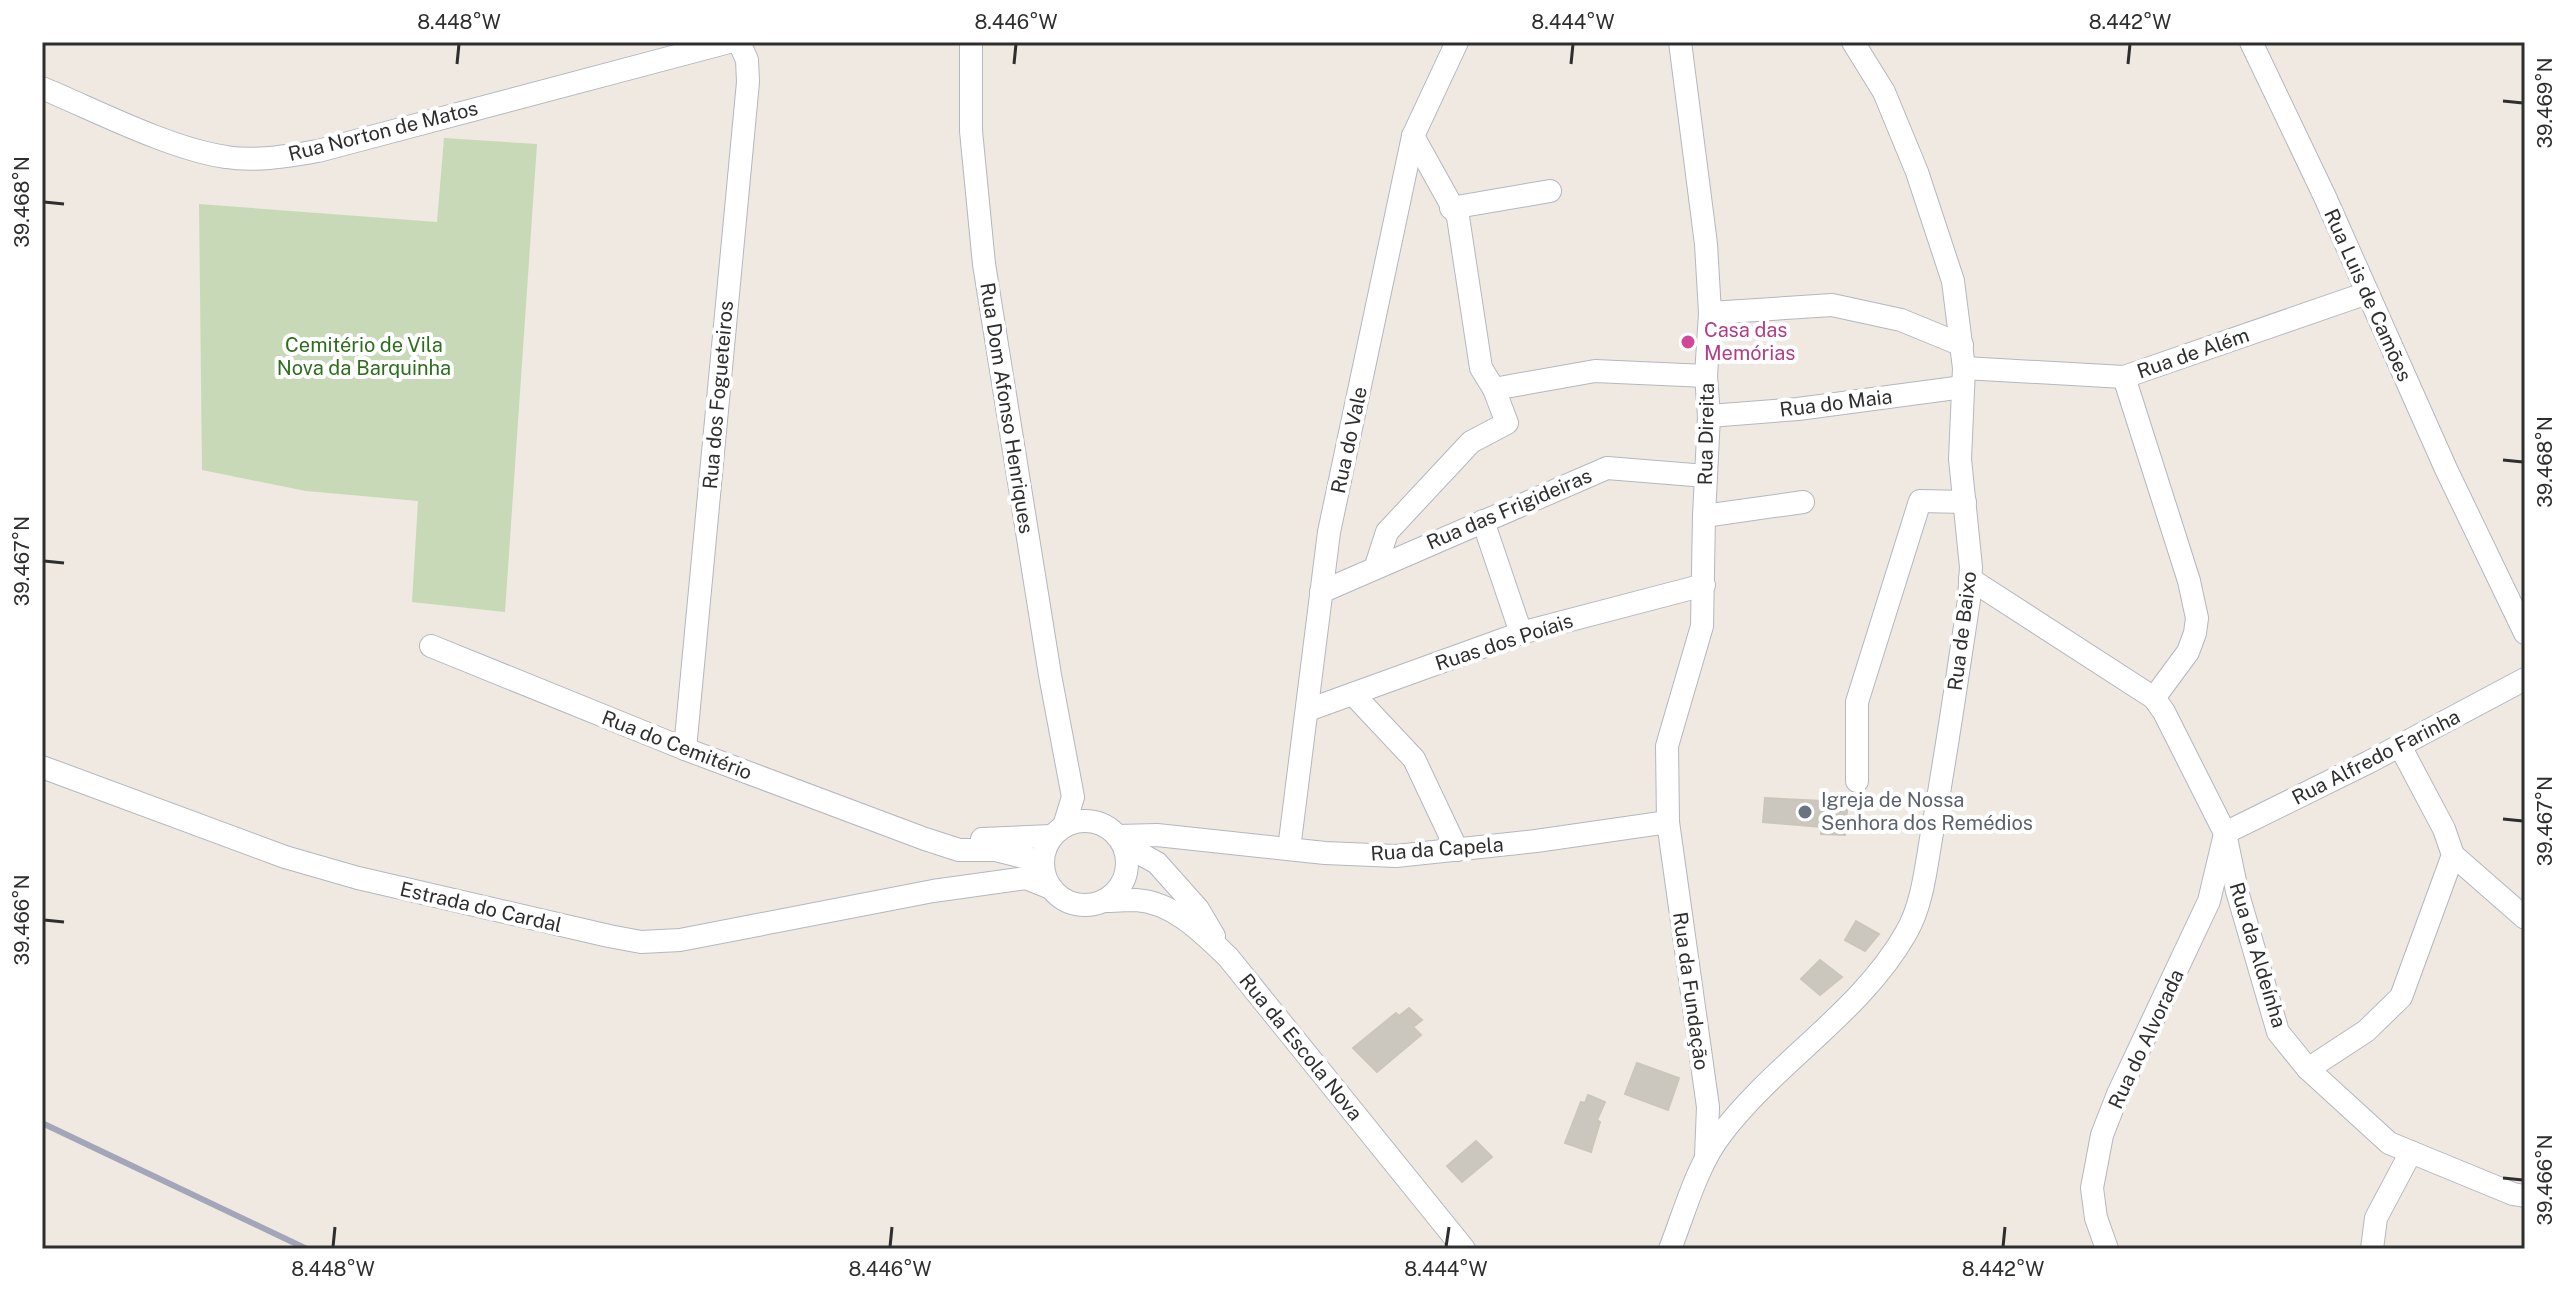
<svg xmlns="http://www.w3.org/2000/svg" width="2567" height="1291" font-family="'Public Sans',sans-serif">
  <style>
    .cemetery { fill: #c8d9b8 }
    .building { fill: #cbc7bf; stroke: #cbc5ba; stroke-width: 2 }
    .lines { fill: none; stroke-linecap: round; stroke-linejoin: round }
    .minor-casing { stroke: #b4b7c1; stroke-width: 24 }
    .minor { stroke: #fff; stroke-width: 22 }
    .rail { stroke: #a3a6b8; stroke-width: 6 }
    .ticks { fill: none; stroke: #2e2e2e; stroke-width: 3 }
    .hotel-dot { fill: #d1479c; stroke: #fff; stroke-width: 3 }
    .worship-dot { fill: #6b7280; stroke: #fff; stroke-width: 3 }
    .labels { text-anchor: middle; stroke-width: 8; stroke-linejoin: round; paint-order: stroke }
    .street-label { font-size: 20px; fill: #2e2e2e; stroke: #fff }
    .hotel-label { font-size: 20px; fill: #b23c85; stroke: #fff; text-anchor: start }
    .park-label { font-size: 20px; fill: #2c6e1b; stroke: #fff }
    .worship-label { font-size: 20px; fill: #5b616d; stroke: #fff; text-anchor: start }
    .neatline { fill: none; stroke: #2e2e2e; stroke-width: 3 }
    .ticks-label { font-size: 20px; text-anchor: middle; fill: #2e2e2e }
  </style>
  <rect width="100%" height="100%" fill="#efe9e1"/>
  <path class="cemetery" d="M444,138L537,144L505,612L412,602L418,501L306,491L202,470L199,204L437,222Z"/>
  <g class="building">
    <path d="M1823,795L1848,798L1845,835L1821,834L1822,827L1763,822L1765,798L1823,801Z"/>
    <path d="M1856,921L1879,934L1865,951L1845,940Z"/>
    <path d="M1820,960L1842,977L1820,995L1801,979Z"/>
    <path d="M1409,1008L1422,1020L1413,1027L1421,1035L1377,1072L1353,1048L1396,1013L1399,1016Z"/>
    <path d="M1637,1063L1679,1078L1668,1110L1625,1094Z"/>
    <path d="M1588,1095L1605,1102L1597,1120L1600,1122L1591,1152L1565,1143L1581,1102L1585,1103Z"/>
    <path d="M1476,1141L1492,1157L1462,1182L1447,1166Z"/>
  </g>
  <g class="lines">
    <defs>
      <g id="minor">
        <path d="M971,42V131L984,264L1050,675L1073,797L1064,826"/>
        <path d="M1680,42L1706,244L1710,313L1706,376L1709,416L1704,516L1702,626L1667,746L1668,822L1708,1107L1706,1156"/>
        <path d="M2251,42L2325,197L2446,469L2525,633"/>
        <path d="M42,88C95,110 170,149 226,157C256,162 288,156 318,151L729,42"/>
        <path d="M1413,136L1458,217L1481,368L1494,389L1595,371L1706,376"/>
        <path d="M1451,208L1550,191"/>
        <path d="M1710,313L1832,305L1901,320L1962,345"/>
        <path d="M1964,368L2124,377L2367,293"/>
        <path d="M2124,377L2189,581L2197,618L2195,633L2188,652L2154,698"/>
        <path d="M1709,416L1798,409L1963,387"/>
        <path d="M1704,516L1803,502"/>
        <path d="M1483,521L1521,633"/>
        <path d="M1376,566L1387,532L1471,442L1507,423L1494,389"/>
        <path d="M1970,579L2154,698L2164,712L2225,833L2237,891L2278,1032L2308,1069L2389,1143L2513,1194L2525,1196"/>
        <path d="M1321,592L1607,468L1706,476"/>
        <path d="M431,646L685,749L925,839L959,850H996L1043,862"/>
        <path d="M1353,694L1414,759L1457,850"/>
        <path d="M1308,710L1521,633L1704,585"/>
        <path d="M685,749L748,82L747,60L739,42"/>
        <path d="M42,767L285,857L358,878L609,936L641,942L680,940L933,891L1026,878L1051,888"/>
        <path d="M1857,781V702L1920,501L1965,502"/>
        <circle cx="1085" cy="863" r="42"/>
        <path d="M2225,833L2369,762L2525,679"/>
        <path d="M1117,836L1157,835L1325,853L1396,856L1536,841L1668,822"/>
        <path d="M982,839L1052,836"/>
        <path d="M1123,844L1157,863L1198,909L1214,936"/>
        <path d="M1289,849L1329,532L1413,136L1457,42"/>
        <path d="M2453,855L2525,918"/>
        <path d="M1103,901C1114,901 1125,900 1136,900C1173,902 1203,933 1228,957L1464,1249"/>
        <path d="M2308,1069L2366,1031L2401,997L2453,855L2444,829L2400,746"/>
        <path d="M1670,1249C1685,1211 1697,1165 1722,1133C1777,1061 1861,1012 1906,933C1923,904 1926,866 1932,833C1946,756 1957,678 1969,600L1971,567L1960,459L1964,368L1953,281L1917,172L1884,92L1853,42"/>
        <path d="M2107,1249L2096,1218L2092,1188L2102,1135L2118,1094L2209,901L2224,838"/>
        <path d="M2372,1249L2376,1218L2411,1152"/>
      </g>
    </defs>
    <use href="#minor" class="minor-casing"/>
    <use href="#minor" class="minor"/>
    <path class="rail" d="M42,1123L307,1249"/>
  </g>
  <path class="ticks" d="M457,64L459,44M1014,64L1016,44M1571,64L1573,44M2128,64L2130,44M2503,101L2523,103M44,202L64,204M2503,460L2523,462M44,561L64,563M2503,819L2523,821M44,920L64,922M2503,1178L2523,1180M333,1247L335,1227M890,1247L892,1227M1446,1247L1449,1227M2003,1247L2005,1227"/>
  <circle class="hotel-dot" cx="1688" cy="342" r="8"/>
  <circle class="worship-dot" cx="1805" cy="812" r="8"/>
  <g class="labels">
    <g class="street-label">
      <text transform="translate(383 131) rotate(-14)" y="7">Rua Norton de Matos</text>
      <text transform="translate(2368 295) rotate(66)" y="7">Rua Luis de Camões</text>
      <text transform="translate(2193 353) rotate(-19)" y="7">Rua de Além</text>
      <text transform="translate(718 395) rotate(-85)" y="7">Rua dos Fogueteiros</text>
      <text transform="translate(1836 403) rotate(-7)" y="7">Rua do Maia</text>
      <text transform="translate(1007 408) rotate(81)" y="7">Rua Dom Afonso Henriques</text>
      <text transform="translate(1706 434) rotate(-89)" y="7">Rua Direita</text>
      <text transform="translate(1349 440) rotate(-78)" y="7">Rua do Vale</text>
      <text transform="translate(1509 509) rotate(-23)" y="7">Rua das Frigideiras</text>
      <text transform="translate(1962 631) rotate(-83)" y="7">Rua de Baixo</text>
      <text transform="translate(1504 642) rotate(-18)" y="7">Ruas dos Poíais</text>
      <text transform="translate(677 745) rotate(21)" y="7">Rua do Cemitério</text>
      <text transform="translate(2376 757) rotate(-27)" y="7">Rua Alfredo Farinha</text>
      <text transform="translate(1437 849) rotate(-4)" y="7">Rua da Capela</text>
      <text transform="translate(481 907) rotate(13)" y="7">Estrada do Cardal</text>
      <text transform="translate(2258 955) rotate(73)" y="7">Rua da Aldeínha</text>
      <text transform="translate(1691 991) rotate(82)" y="7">Rua da Fundação</text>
      <text transform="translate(2146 1039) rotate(-65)" y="7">Rua do Alvorada</text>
      <text transform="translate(1301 1047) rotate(51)" y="7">Rua da Escola Nova</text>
    </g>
    <g class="hotel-label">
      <text x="1704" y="337">Casa das<tspan x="1704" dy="23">Memórias</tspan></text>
    </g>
    <g class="park-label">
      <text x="364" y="352">Cemitério de Vila<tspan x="364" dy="23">Nova da Barquinha</tspan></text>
    </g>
    <g class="worship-label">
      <text x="1821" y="807">Igreja de Nossa<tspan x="1821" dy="23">Senhora dos Remédios</tspan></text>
    </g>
  </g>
  <rect width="2567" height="1291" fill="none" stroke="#ffffff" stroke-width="88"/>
  <rect x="44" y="44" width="2479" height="1203" class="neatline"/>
  <g class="ticks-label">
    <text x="459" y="29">8.448°W</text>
    <text x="1016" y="29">8.446°W</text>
    <text x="1573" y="29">8.444°W</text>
    <text x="2130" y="29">8.442°W</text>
    <text transform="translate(2545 103) rotate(-90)" y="7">39.469°N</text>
    <text transform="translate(22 202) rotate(-90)" y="7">39.468°N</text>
    <text transform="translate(2545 462) rotate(-90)" y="7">39.468°N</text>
    <text transform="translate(22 561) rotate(-90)" y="7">39.467°N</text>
    <text transform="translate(2545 821) rotate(-90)" y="7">39.467°N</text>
    <text transform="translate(22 920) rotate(-90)" y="7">39.466°N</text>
    <text transform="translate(2545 1180) rotate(-90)" y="7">39.466°N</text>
    <text x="333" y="1276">8.448°W</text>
    <text x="890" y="1276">8.446°W</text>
    <text x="1446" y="1276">8.444°W</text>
    <text x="2003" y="1276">8.442°W</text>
  </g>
</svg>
